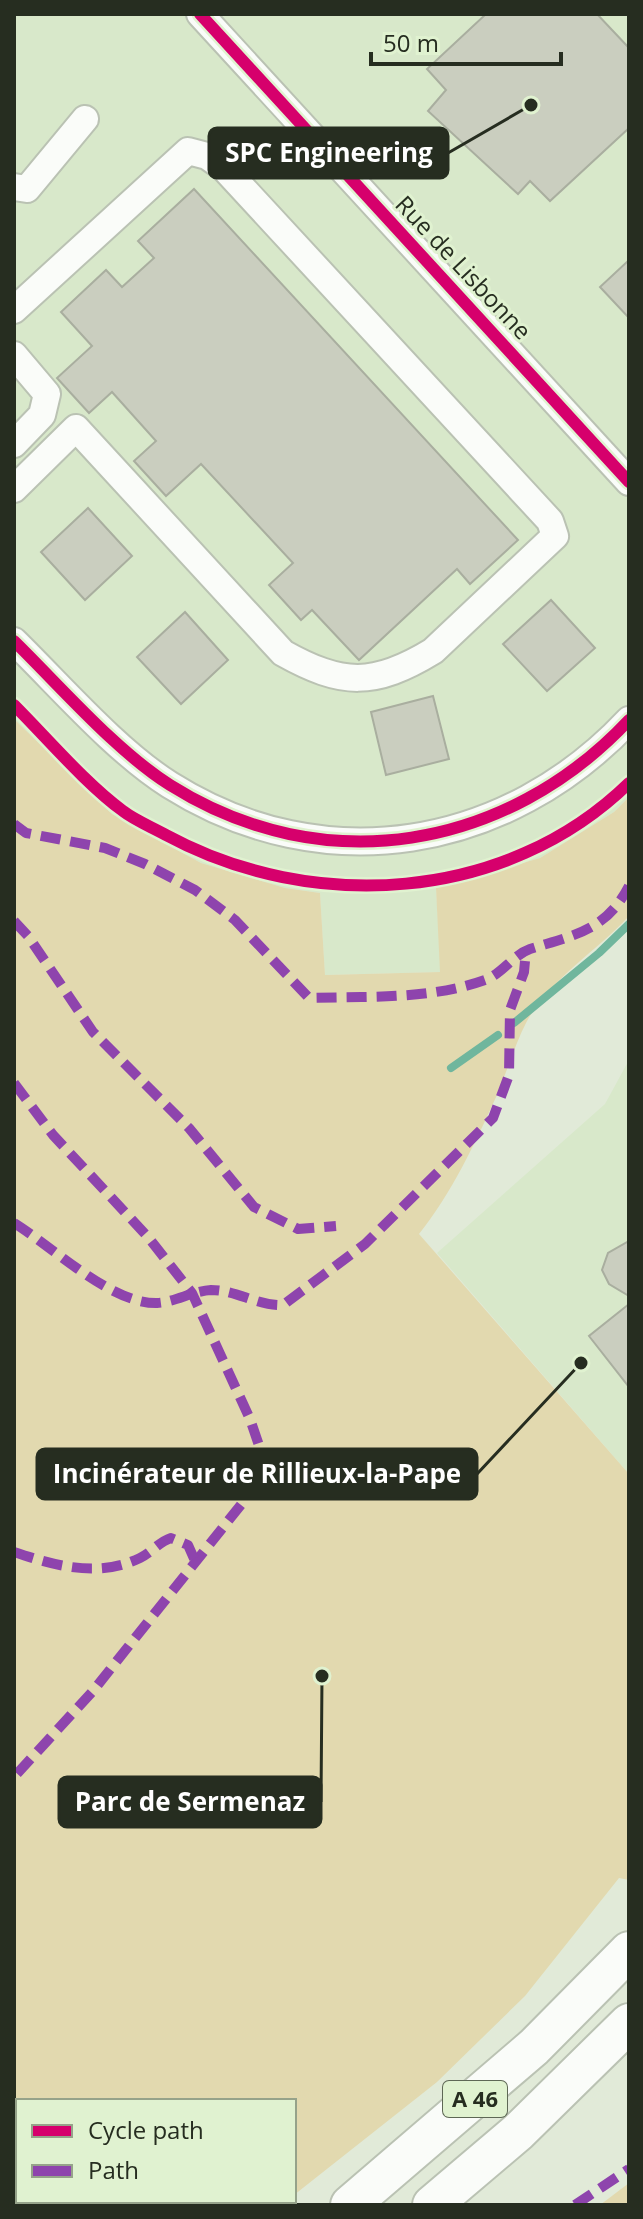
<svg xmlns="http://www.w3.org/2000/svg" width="643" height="2219" font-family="'Open Sans',sans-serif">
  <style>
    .built { fill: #d8e8ca }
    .green { fill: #e2d9af }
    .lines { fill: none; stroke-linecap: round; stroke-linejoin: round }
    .stream { stroke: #70b69d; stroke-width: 8 }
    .building { fill: #cacebf; stroke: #a9ae9f; stroke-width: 2 }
    .minor-casing { stroke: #bac2b3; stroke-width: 30 }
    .highway-casing { stroke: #bac2b3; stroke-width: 42 }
    .minor { stroke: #fafcf9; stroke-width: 26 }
    .highway { stroke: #fafcf9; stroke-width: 38 }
    .quiet { stroke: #8e44ad; stroke-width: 10; stroke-dasharray: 20 10; stroke-linecap: butt }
    .cycleway-casing { stroke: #e0f2d0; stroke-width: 17 }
    .cycleway { stroke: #d6006c; stroke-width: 12 }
    .labels { text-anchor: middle; stroke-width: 6; stroke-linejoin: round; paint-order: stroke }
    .shield { fill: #e0f2d0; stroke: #5e6855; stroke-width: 2 }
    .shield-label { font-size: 22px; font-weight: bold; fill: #262d20 }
    .street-label { font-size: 24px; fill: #262d20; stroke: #e0f2d0 }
    .leader { fill: none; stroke: #262d20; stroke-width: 3 }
    .callout-dot { fill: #262d20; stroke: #e0f2d0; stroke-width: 3 }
    .callout { fill: #262d20; stroke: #262d20; stroke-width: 3 }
    .callout-label { font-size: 26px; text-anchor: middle; font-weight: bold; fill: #fff }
  </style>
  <rect width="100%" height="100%" fill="#e1ead8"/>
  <g class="built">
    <path d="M14,14H629V797L614,812L540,858L436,888L441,972L325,975L320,893L285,888L201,863L112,814L14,719Z"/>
    <path d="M629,1060V1474L437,1253L605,1104Z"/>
  </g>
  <g class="green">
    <path d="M14,719L112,814L201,863L285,888L320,893L325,975L440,972L436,888L540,858L614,812L629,797V916C596,952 551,978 527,1021C515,1044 507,1071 497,1095C475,1143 452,1193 419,1234L629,1474V1880L619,1878L525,1996L437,2082L294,2195V2101H18V2201H287L282,2205H14Z"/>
    <path d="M629,2183V2205H600Z"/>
  </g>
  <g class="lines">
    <g class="stream">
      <path d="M514,1023L599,953L629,924"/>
      <path d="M451,1068L498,1035"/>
    </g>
  </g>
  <g class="building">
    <path d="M486,14H597L629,48V128L550,201L530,181L518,194L428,111L446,90L427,69Z"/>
    <path d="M194,189L518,540L470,584L457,569L359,660L312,610L301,620L269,585L293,563L201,464L166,496L134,461L156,441L112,392L89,413L57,378L92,346L61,312L106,270L122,287L154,258L138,241Z"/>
    <path d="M629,260V318L600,287Z"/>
    <path d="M88,508L132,556L85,600L41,552Z"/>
    <path d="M551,600L595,648L547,691L503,644Z"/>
    <path d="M185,612L228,660L181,704L137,657Z"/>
    <path d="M433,696L449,759L386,775L371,712Z"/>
    <path d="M629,1241V1296L609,1284L602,1270L608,1253Z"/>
    <path d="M629,1304V1387L589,1336Z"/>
  </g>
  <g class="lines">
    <defs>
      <g id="minor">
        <path d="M200,14L629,482"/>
        <path d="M14,187L27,189L85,119"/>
        <path d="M14,310L188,151L207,156L224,168L550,521L555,536L433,651C374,687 342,686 283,653L76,428L14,489"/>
        <path d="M14,355L47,394L42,415L14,444"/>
        <path d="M14,641C60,686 116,751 170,785C324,882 507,850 629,720"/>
      </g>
      <g id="highway">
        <path d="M350,2205L534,2047L629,1951"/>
        <path d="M432,2205L518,2132L629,2023"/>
      </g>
    </defs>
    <use href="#minor" class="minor-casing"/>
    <use href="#highway" class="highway-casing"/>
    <use href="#minor" class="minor"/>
    <use href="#highway" class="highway"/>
    <g class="quiet">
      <path d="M14,824L26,833L105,848L145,864L195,890L235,920L309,998C368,996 429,1000 485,980C502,974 513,955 530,949C574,935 606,931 629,886"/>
      <path d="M14,921L28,936L93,1032L189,1128L254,1207L298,1229L336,1226"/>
      <path d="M14,1083L53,1135L148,1237L192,1293L250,1419L263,1457V1477L93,1691L14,1777"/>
      <path d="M14,1223C53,1247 111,1304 157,1303C175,1302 193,1291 211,1290C237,1290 257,1306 283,1305L365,1244L493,1118L509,1075L510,1010L524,972L526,950"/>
      <path d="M14,1552C56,1566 98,1578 140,1558C152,1552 159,1542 171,1538L188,1545L196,1563"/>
      <path d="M575,2205L629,2169"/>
    </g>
    <defs>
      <g id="cycleway">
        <path d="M200,14L629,482"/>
        <path d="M14,641C60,686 116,751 170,785C324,882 507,850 629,720"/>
        <path d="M14,705C47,738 86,784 123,811C136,821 152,827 166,835C312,914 506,903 629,783"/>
      </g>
    </defs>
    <use href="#cycleway" class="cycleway-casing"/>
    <use href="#cycleway" class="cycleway"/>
  </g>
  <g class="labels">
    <rect class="shield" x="443" y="2081" width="64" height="36" rx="6"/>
    <g class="shield-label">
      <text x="475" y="2107">A 46</text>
    </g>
    <g class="street-label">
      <text transform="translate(463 268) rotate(47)" y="8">Rue de Lisbonne</text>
    </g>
  </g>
  <path class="leader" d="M531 105L448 153M581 1363L477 1474M322 1676L321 1802"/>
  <g class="callout-dot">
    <circle cx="531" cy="105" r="8"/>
    <circle cx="581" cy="1363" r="8"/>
    <circle cx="322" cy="1676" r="8"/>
  </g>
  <g class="callout">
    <rect x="209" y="128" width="239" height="50" rx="8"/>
    <rect x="37" y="1449" width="440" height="50" rx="8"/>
    <rect x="59" y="1777" width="262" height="50" rx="8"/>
  </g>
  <g class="callout-label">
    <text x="329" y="162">SPC Engineering</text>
    <text x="257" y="1483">Incinérateur de Rillieux-la-Pape</text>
    <text x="190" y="1811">Parc de Sermenaz</text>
  </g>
  <rect width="643" height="2219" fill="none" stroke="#262d20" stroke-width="32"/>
  <rect x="16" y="2099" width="280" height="104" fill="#e0f2d0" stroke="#96a38a" stroke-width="2"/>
  <rect x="32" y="2125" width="40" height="12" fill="#d6006c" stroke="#96a38a" stroke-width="2"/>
  <text x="88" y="2139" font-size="24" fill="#262d20">Cycle path</text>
  <rect x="32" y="2165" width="40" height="12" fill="#8e44ad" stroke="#96a38a" stroke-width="2"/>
  <text x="88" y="2179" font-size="24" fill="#262d20">Path</text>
  <path d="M371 52v12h190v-12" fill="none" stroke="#262d20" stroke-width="4"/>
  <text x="383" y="52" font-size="24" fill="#262d20" stroke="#e0f2d0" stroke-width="6" paint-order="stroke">50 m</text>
</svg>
